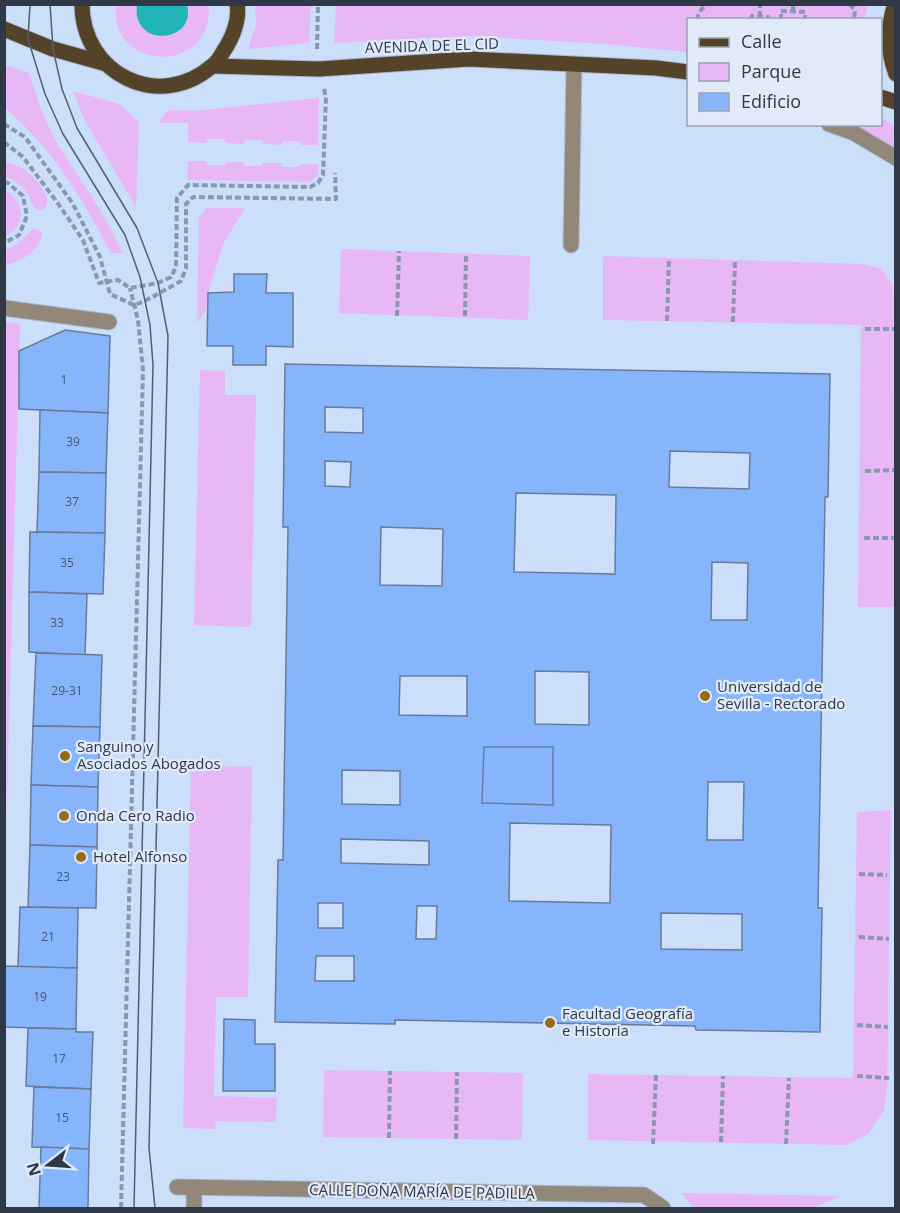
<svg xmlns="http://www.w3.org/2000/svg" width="900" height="1213" font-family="'Open Sans',sans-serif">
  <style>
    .green { fill: #e8b7f5 }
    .water { fill: #21b5ba }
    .building { fill: #87b5fc; stroke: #677c9b; stroke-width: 1.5; fill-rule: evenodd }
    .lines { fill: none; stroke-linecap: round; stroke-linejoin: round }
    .minor-casing { stroke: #a9b9d2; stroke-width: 17 }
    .major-casing { stroke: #a9b9d2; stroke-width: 17 }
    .path { stroke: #8998ae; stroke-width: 4; stroke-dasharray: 6 3; stroke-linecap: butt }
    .minor { stroke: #918879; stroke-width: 15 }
    .major { stroke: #544329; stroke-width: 15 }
    .tram { stroke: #535f70; stroke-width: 1.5 }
    .poi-dot { fill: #956b16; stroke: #e1eaf9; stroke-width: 2 }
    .labels { text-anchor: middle; stroke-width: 4.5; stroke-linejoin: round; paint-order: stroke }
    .number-label { font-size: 12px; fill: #455774 }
    .street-label { font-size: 15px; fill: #2f3846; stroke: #e1eaf9 }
    .poi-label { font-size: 15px; fill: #2f3846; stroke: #e1eaf9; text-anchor: start }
  </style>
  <rect width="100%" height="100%" fill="#cbdefa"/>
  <g class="green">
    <path d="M116,5H137L136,13L188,9L187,5H209C213,76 109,72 116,5Z"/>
    <path d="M255,5H311L309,43L248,49L256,25Z"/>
    <path d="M336,5V4L868,5L864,19L688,20V52L604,44L471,36L334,43Z"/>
    <path d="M5,65L29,73L41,110L56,142L101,211L123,253H111C82,198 53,149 5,108Z"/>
    <path d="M73,91L119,104L139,122L136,207L84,119Z"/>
    <path d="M319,98L318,145H301L300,141H283L282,145L263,144V140H245L244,144L226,143L225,139H207V143L188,142V123H158L168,110L193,111Z"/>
    <path d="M881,118L895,126V149L849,125L880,124Z"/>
    <path d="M188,161H206L207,165H225L226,162H244V166H262V163H282V167H299L300,164H318V175L310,182L187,180Z"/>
    <path d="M4,162C11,163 18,165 23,169C34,175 61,205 39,211C32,207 31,201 28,195C23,185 15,180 5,177Z"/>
    <path d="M5,190C25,202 27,225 5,236Z"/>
    <path d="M207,208H245L223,244L208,293L206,310L197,323L199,217Z"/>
    <path d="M33,229L38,230L42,233C40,251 21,262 5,265V250L16,245Z"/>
    <path d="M341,249L530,256L528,320L339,313Z"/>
    <path d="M603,256L863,264L882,269L893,286L895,607H858L861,325L603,320Z"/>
    <path d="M5,322L20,324L5,864Z"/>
    <path d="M200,370L225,371V395H256L251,627L194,625Z"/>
    <path d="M191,765L252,767L248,997H216L214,1096L277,1098L276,1122L216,1121L215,1129L183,1128Z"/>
    <path d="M891,810L887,1089L884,1111L868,1134L846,1145L588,1140V1074L853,1078L857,812Z"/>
    <path d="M324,1070L523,1073L522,1140L323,1137Z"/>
    <path d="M681,1193L840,1196L813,1208H694Z"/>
  </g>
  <path class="water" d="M137,5H187C197,43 131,49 137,5Z"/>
  <g class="building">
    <path d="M234,274H267L266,293H293V347L266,346V365H233V346H207L208,293L234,292Z"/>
    <path d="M65,330L110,336L108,413L19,409V351Z"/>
    <path d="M285,364L830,374L828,497H825L818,908H822L820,1032L696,1030L695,1026L395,1020V1024L275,1022L278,860H283L288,527H283ZM325,407L363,408V433L325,432ZM670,451L750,453L749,489L669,487ZM325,461L351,462L350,487L325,486ZM516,493L616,495L615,574L514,572ZM381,527L443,529L442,586L380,585ZM712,562L748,563L747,620H711ZM535,671L589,672V725L535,724ZM400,676H467V716L399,715ZM342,770L400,771V805L342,804ZM708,782H744L743,840H707ZM510,823L611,825L610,903L509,901ZM341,839L429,841V865L341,863ZM318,903H343V928H318ZM417,906H437L436,939H416ZM661,913L742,914V950L661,949ZM316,956H354V981H315Z"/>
    <path d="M40,410L108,413L106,473L39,472Z"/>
    <path d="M39,472L106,473L105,533L37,532Z"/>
    <path d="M30,532L105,533L103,594L29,592Z"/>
    <path d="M29,592L87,594L85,655L29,652Z"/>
    <path d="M36,653L102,655L100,727L33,726Z"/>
    <path d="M33,726L100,727L98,787L31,785Z"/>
    <path d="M484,747H553V805L482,803Z"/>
    <path d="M31,785L98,787L97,847L30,845Z"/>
    <path d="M30,845L97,847L96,908L28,907Z"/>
    <path d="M20,907L78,908L77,968L18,967Z"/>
    <path d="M4,966L77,968L76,1029L4,1027Z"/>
    <path d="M224,1019L255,1020V1044H275V1091H223Z"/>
    <path d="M28,1028L76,1029V1032H93L91,1089L26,1086Z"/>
    <path d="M34,1087L91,1089L89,1149L32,1147Z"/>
    <path d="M41,1147L89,1149L88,1208H39Z"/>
  </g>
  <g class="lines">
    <defs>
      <g id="minor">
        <path d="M829,124L854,133L896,158"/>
        <path d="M571,245L574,64"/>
        <path d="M4,308L109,322"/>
        <path d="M177,1187L644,1195L663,1208"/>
        <path d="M194,1188V1208"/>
      </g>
      <g id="major">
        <path d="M82,4C82,74 159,112 212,66C217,63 220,57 223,52C232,39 240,20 237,4"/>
        <path d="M895,4C887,28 887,51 896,74"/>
        <path d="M4,29L53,49L103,63"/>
        <path d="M214,66L319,69L469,59L656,68L688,72"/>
        <path d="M880,97L896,102"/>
      </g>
    </defs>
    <use href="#minor" class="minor-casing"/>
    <use href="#major" class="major-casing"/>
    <g class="path">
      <path d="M850,4L855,11L854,20"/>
      <path d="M793,12V4"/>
      <path d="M760,17V4"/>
      <path d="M697,20C698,13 702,7 708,4"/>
      <path d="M752,20V16L768,17V20"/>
      <path d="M781,20V11L805,12V20"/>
      <path d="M317,49L318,4"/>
      <path d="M4,124L25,137L73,204L100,257L110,294L134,305L145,301L181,281L186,268V204L193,197L336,199L335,173"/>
      <path d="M4,142L23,157L57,202L83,240L99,283L118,280L130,288L158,283L171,277L176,267L177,198L188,185L310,187L318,183L323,175L326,97L324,89"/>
      <path d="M4,182L8,183L23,196L27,216L19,235L4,243"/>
      <path d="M397,316L399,251"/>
      <path d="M465,316L466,254"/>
      <path d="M667,321L669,258"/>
      <path d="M733,322L735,260"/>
      <path d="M865,329H895"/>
      <path d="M865,471L894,470"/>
      <path d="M864,538H894"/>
      <path d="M859,874L887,875"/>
      <path d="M859,937L889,939"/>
      <path d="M857,1025L888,1027"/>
      <path d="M857,1076L889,1078"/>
      <path d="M389,1138L390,1071"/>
      <path d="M456,1139L457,1072"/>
      <path d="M721,1142L723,1076"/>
      <path d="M653,1144L656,1075"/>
      <path d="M786,1144L789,1078"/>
      <path d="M121,1208L143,370L138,320L130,288"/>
    </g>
    <use href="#minor" class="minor"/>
    <use href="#major" class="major"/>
    <g class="tram">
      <path d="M30,4L28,39L45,94L63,134L125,235L140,277L150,325L153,365L134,1208"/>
      <path d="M50,4L53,49L62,89L77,128L137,228L158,283L168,336L149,1148L155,1208"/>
    </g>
  </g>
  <g class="poi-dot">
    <circle cx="705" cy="696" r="6"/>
    <circle cx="65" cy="756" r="6"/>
    <circle cx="64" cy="816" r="6"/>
    <circle cx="81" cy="857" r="6"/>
    <circle cx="550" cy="1023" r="6"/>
  </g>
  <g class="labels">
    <g class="number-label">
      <text x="64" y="384">1</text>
      <text x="73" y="446">39</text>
      <text x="72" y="506">37</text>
      <text x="67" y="567">35</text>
      <text x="57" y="627">33</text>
      <text x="67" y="695">29-31</text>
      <text x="63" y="881">23</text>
      <text x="48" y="941">21</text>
      <text x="40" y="1001">19</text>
      <text x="59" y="1063">17</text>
      <text x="62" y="1122">15</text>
    </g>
    <g class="street-label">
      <text transform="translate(432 46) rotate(-2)" y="5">AVENIDA DE EL CID</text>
      <text transform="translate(422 1192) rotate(1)" y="5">CALLE DOÑA MARÍA DE PADILLA</text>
    </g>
    <g class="poi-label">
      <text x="717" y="692">Universidad de<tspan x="717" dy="17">Sevilla - Rectorado</tspan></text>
      <text x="77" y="752">Sanguino y<tspan x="77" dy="17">Asociados Abogados</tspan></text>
      <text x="76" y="821">Onda Cero Radio</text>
      <text x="93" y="862">Hotel Alfonso</text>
      <text x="562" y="1019">Facultad Geografía<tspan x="562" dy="17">e Historia</tspan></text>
    </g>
  </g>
  <rect width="900" height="1213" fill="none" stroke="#2f3846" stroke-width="12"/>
  <rect x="687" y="18" width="195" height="108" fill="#e1eaf9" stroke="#9aa3b1" stroke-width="1.5"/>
  <rect x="699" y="38" width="30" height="9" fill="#544329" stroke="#9aa3b1" stroke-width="1.5"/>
  <text x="741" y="48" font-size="18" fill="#2f3846">Calle</text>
  <rect x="699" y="63" width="30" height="18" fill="#e8b7f5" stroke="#9aa3b1" stroke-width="1.5"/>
  <text x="741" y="78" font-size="18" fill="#2f3846">Parque</text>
  <rect x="699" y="93" width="30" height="18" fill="#87b5fc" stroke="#9aa3b1" stroke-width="1.5"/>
  <text x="741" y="108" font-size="18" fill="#2f3846">Edificio</text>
  <g transform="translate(48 1165) rotate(253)" stroke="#e1eaf9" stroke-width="4.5" paint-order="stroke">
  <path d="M0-4.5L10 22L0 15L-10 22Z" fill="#2f3846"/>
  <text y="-9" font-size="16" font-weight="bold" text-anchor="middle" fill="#2f3846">N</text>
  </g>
</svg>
